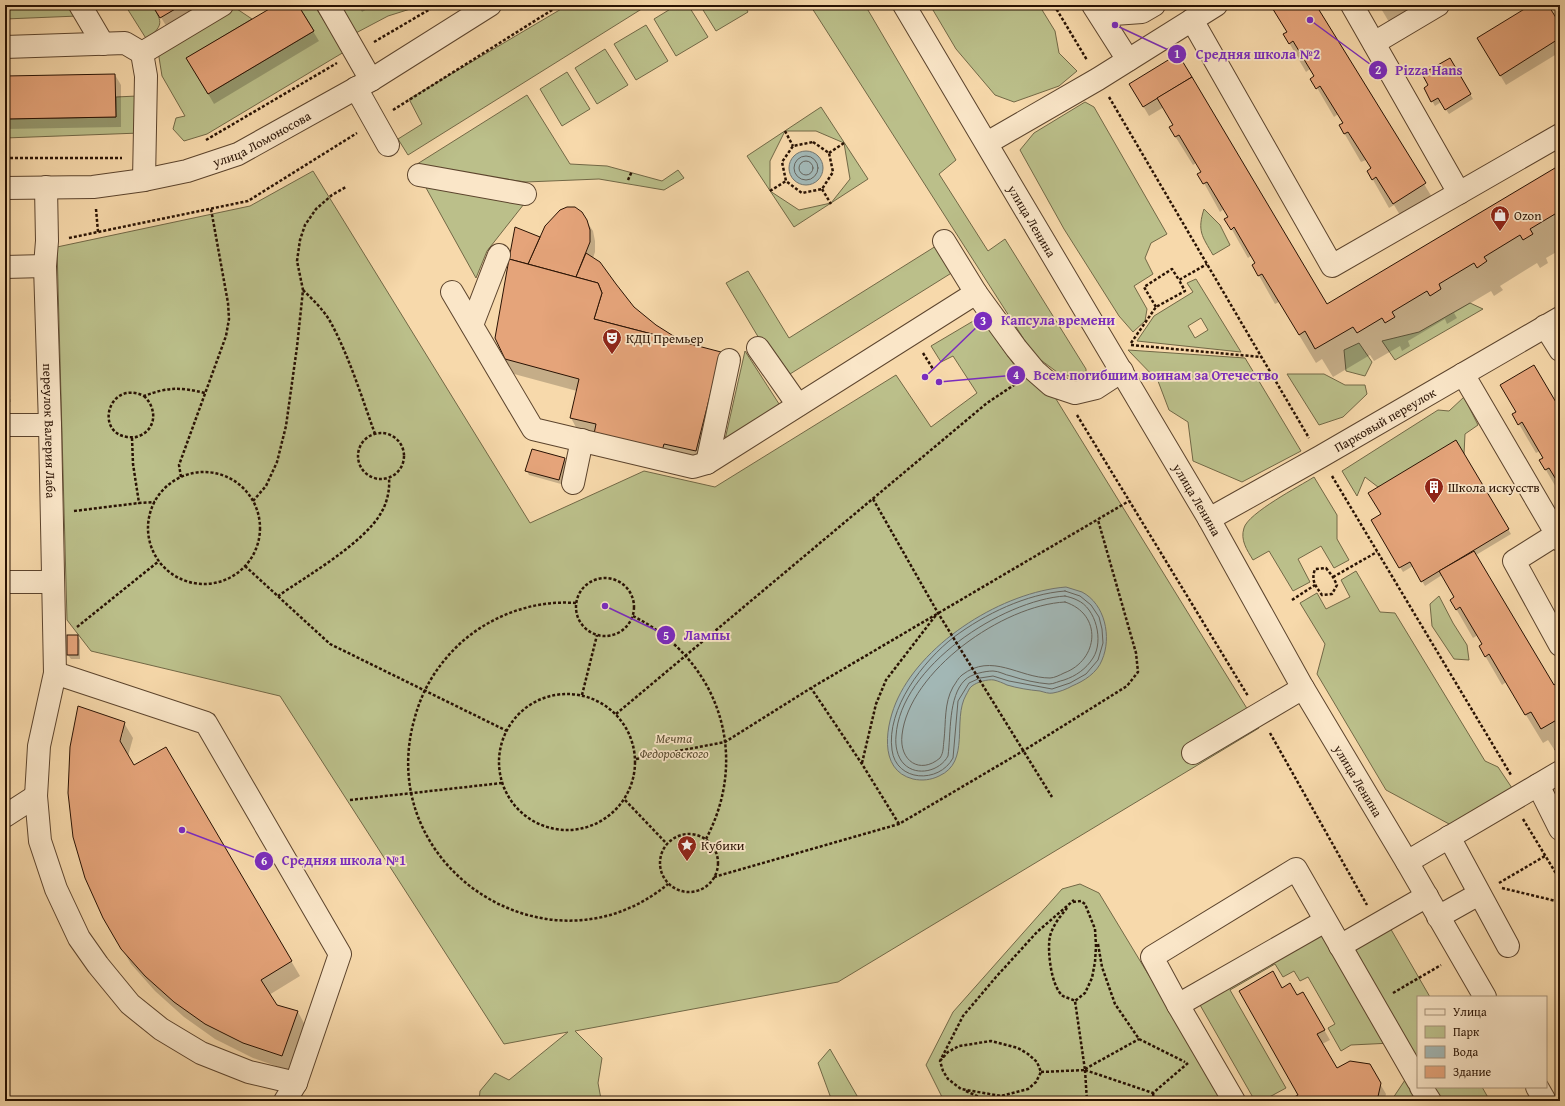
<svg xmlns="http://www.w3.org/2000/svg" width="1565" height="1106" font-family="'Gentium Book Plus',serif">
  <style>
    .green { fill: #bbbf8a; stroke: #726846; fill-rule: evenodd }
    .water { fill: #a2b7b5; stroke: #72756e }
    .shadow { fill: #0003; fill-rule: evenodd }
    .lines { fill: none; stroke-linecap: round; stroke-linejoin: round }
    .shore { stroke: #66645c; stroke-width: 1 }
    .building { fill: #e5a47a; stroke: #291203 }
    .minor-casing { stroke: #5c442d; stroke-width: 24 }
    .path { stroke: #291203; stroke-width: 2.5; stroke-dasharray: 3 2; stroke-linecap: butt }
    .minor { stroke: #fae6c8; stroke-width: 22 }
    .labels { text-anchor: middle; stroke-width: 3.5; stroke-linejoin: round; paint-order: stroke }
    .street-label { font-size: 13px; fill: #291203; stroke: #fae6c8 }
    .poi-label { font-size: 13px; fill: #291203; stroke: #fae6c8; text-anchor: start }
    .park-label { font-size: 13px; font-style: italic; fill: #5c4f32; stroke: #fae6c8 }
    .leader { fill: none; stroke: #7b2cbf; stroke-width: 1.5 }
    .callout-dot { fill: #7b2cbf; stroke: #fae6c8; stroke-width: 1.5 }
    .mark-label { font-size: 12px; text-anchor: middle; font-weight: bold; fill: #fff }
    .callout-label { font-size: 14px; text-anchor: middle; font-weight: bold; fill: #7b2cbf; stroke: #fae6c8; stroke-width: 3.5; stroke-linejoin: round; paint-order: stroke }
  </style>
  <rect width="100%" height="100%" fill="#f7d9ab"/>
  <filter id="stains"><feTurbulence type="fractalNoise" baseFrequency=".005" numOctaves="4"/><feColorMatrix values="0 0 0 0 .2 0 0 0 0 .09 0 0 0 0 .02 0 0 0 .5 -.17"/></filter>
  <radialGradient id="worn" r=".72"><stop offset=".6" stop-color="#630" stop-opacity="0"/><stop offset="1" stop-color="#630" stop-opacity=".3"/></radialGradient>
  <g class="green">
    <path d="M5,5H72L78,16L5,19Z"/>
    <path d="M125,5H152C164,24 162,25 147,40Z"/>
    <path d="M298,5H314L344,52L207,134L184,141L173,129L176,118L185,116L162,76L158,51L234,7L252,19L187,58L208,94L314,31Z"/>
    <path d="M337,5H423L388,16L354,34Z"/>
    <path d="M568,5H648L408,155L398,139L422,124L409,99Z"/>
    <path d="M677,5H688L708,37L676,56L654,19Z"/>
    <path d="M700,5H744L748,12L716,31Z"/>
    <path d="M810,5H865L956,160L939,174L988,251L1005,239L1086,369V378L1061,375L1034,355Z"/>
    <path d="M930,5H1039L1055,31L1059,53L1077,71L1059,86L1014,102L995,95L956,49Z"/>
    <path d="M646,25L668,61L636,80L614,44Z"/>
    <path d="M605,49L628,85L597,104L575,68Z"/>
    <path d="M567,72L590,109L562,126L540,89Z"/>
    <path d="M527,95L570,164L607,166L662,181L678,170L684,178L664,190L599,179L526,182L414,166Z"/>
    <path d="M137,96L140,133L5,138V119L116,117V97Z"/>
    <path d="M1085,102L1094,107L1167,234L1151,243L1145,258L1153,274L1134,286L1147,309L1145,321L1133,332L1119,316L1064,229L1020,150L1034,133Z"/>
    <path d="M821,107L868,179L794,227L747,156ZM785,131H816L844,143L850,179L831,203L799,210L770,191V161Z"/>
    <path d="M313,171L530,523L644,471L715,487L896,375L931,427L977,393L953,356L941,362L931,346L980,317L1015,366L1033,372L1056,399L1259,728L838,982L575,1031L602,1058L598,1083L601,1099L622,1101H479L480,1091L495,1073L509,1080L568,1032L504,1044L280,696L91,651L67,620L57,247L250,206Z"/>
    <path d="M425,186L524,204L487,251L476,278Z"/>
    <path d="M1204,209L1220,225L1230,245L1213,255C1202,236 1197,231 1204,209Z"/>
    <path d="M944,241L961,267L790,374L771,347L766,350L726,283L748,271L789,338Z"/>
    <path d="M1196,279L1241,352L1137,341L1154,316L1193,292L1187,283ZM1201,318L1208,330L1195,338L1188,326Z"/>
    <path d="M1470,303L1483,309L1395,360L1382,341L1419,332Z"/>
    <path d="M1359,343L1372,362L1365,376L1346,371L1344,350Z"/>
    <path d="M1128,350L1245,358L1301,451L1242,482L1193,461L1188,422L1169,410L1158,381Z"/>
    <path d="M745,351L781,407L724,444Z"/>
    <path d="M1287,374H1324L1345,385H1365L1367,394L1343,417L1319,425Z"/>
    <path d="M1464,397L1478,425L1465,434L1464,454L1378,487L1365,477L1357,496L1342,471L1438,410L1449,411Z"/>
    <path d="M1314,477L1337,515V539L1349,560L1334,568L1321,546L1298,559L1310,582L1293,591L1269,551L1253,560C1247,550 1240,540 1244,528C1248,513 1300,486 1314,477Z"/>
    <path d="M1356,571L1380,612L1395,613L1485,761L1498,767L1512,788L1451,825L1386,790L1317,674L1325,644L1300,603L1317,593L1326,609L1350,597L1341,580Z"/>
    <path d="M1439,596L1453,623L1467,645L1469,660L1454,659L1432,626L1430,604Z"/>
    <path d="M1080,884L1099,893L1225,1101H944L926,1065L953,1012L1062,889Z"/>
    <path d="M1324,925L1392,1043L1351,1045L1341,1051L1328,1028L1335,1024L1308,977L1300,981L1294,971L1283,977L1275,964L1230,990L1286,1088L1262,1101H1255L1196,998Z"/>
    <path d="M1389,926L1430,997H1418V1070L1349,949Z"/>
    <path d="M830,1049L860,1101H832L818,1063Z"/>
    <path d="M1409,1074L1424,1101H1391Z"/>
    <path d="M1428,1087H1482L1490,1101H1436Z"/>
  </g>
  <g class="water">
    <circle cx="806" cy="168" r="17"/>
    <path d="M1066,587C1071,589 1077,590 1082,592C1105,604 1112,637 1102,660C1097,673 1084,681 1072,686C1067,689 1059,692 1053,693C1049,694 1044,692 1040,691C1029,690 1017,688 1007,685C1003,683 998,681 994,680C988,679 977,682 972,686C969,688 968,692 966,695C952,720 971,762 939,776C931,780 922,781 913,779C877,770 886,723 898,698C925,641 1003,592 1066,587Z"/>
  </g>
  <g class="shadow">
    <path d="M153,5H200L201,7L167,27Z"/>
    <path d="M278,5H297L319,41L214,104L188,59Z"/>
    <path d="M358,5H374L362,12Z"/>
    <path d="M1274,5H1315L1441,212L1410,232L1394,205L1389,208L1368,171L1371,169L1366,160L1361,162L1340,126L1344,124L1338,114L1334,117L1312,79L1315,77L1310,69L1306,72L1284,34L1288,33Z"/>
    <path d="M1379,5H1430L1389,22Z"/>
    <path d="M1533,5H1547L1560,26V52L1506,85L1484,48Z"/>
    <path d="M1178,56L1327,305L1560,166V250L1546,258L1548,263L1540,268L1537,263L1500,286L1503,290L1494,296L1491,291L1454,313L1457,318L1447,324L1445,319L1408,341L1410,346L1402,351L1400,346L1374,361L1370,355L1333,377L1322,359L1316,363L1279,302L1275,304L1253,265L1256,263L1252,255L1248,258L1226,219L1229,217L1224,209L1220,212L1199,174L1202,172L1196,163L1193,165L1170,128L1174,125L1164,107L1149,116L1130,84Z"/>
    <path d="M1449,59L1473,99L1449,114L1441,102L1435,106L1425,88L1430,85Z"/>
    <path d="M115,75L121,85V127L5,129V77Z"/>
    <path d="M581,213L593,231L595,241V252L593,258L633,307L655,325L681,342L721,353L704,466L579,433L571,418L577,391L514,374L505,359L496,338L510,259L539,238L540,239Z"/>
    <path d="M1560,411V494L1540,460L1544,458L1540,451L1536,453L1513,414Z"/>
    <path d="M1456,442L1511,534L1476,555L1554,686L1560,682V756L1559,757L1548,740L1543,743L1506,682L1502,685L1480,647L1483,645L1478,635L1473,638L1451,600L1455,598L1442,575L1425,586L1413,566L1403,572L1372,521L1382,515Z"/>
    <path d="M564,459L567,464L561,484L529,475L527,471Z"/>
    <path d="M77,636L80,640V659H71L68,655Z"/>
    <path d="M79,708L124,723L133,738L128,756L134,767L166,749L300,976L269,995L276,1006L298,1012L306,1027L290,1071L253,1058L215,1039L184,1017L155,991L131,964L113,934L104,918L86,878L74,836L69,793L71,748ZM121,733H123L119,746L117,745Z"/>
    <path d="M1282,989L1297,996L1303,993L1330,1040L1322,1044L1337,1070L1369,1065L1386,1094L1384,1101H1289L1300,1095Z"/>
  </g>
  <g class="lines">
    <g class="shore">
      <circle cx="806" cy="168" r="12"/>
      <circle cx="806" cy="168" r="7"/>
      <path d="M1065,591L1080,596L1091,605L1099,617L1102,629L1103,643L1098,660L1086,674L1070,683L1052,689L1009,681L993,676L980,678L969,683L958,701L953,758C939,784 896,782 892,750C886,709 923,661 954,637C985,614 1026,594 1065,591Z"/>
      <path d="M1065,596C1069,597 1073,598 1077,600C1096,608 1104,641 1093,658C1086,669 1076,676 1064,680C1059,681 1054,684 1049,684C1037,683 1023,680 1011,676C1005,675 999,671 993,671C985,671 971,674 965,680C948,696 951,734 948,756C940,771 917,777 904,764C897,757 895,745 896,736C900,667 1002,600 1065,596Z"/>
      <path d="M1065,602C1103,614 1099,660 1064,673C1060,675 1054,678 1050,678C1019,678 992,652 962,675C958,678 956,683 953,687C944,703 946,722 944,740C943,746 944,752 940,758C920,775 899,761 902,735C909,671 1003,605 1065,602Z"/>
    </g>
  </g>
  <g class="building">
    <path d="M152,5H182L160,18Z"/>
    <path d="M276,5H298L314,31L208,94L186,58Z"/>
    <path d="M1272,5H1316L1426,183L1393,204L1376,177L1372,180L1367,171L1371,168L1348,132L1344,134L1339,125L1343,123L1320,86L1316,89L1310,79L1314,76L1293,41L1289,44L1283,34L1287,32L1271,6Z"/>
    <path d="M1531,5H1548L1560,24V38L1500,76L1477,38Z"/>
    <path d="M1178,54L1192,77L1143,107L1129,84Z"/>
    <path d="M1450,58L1471,94L1445,110L1438,98L1431,102L1424,88L1428,85L1422,74Z"/>
    <path d="M115,74L116,117L5,119V76Z"/>
    <path d="M1192,77L1327,304L1560,165V211L1530,229L1533,234L1523,240L1520,235L1484,257L1487,261L1477,268L1474,263L1439,284L1441,289L1430,296L1427,291L1392,312L1395,317L1385,323L1382,318L1357,333L1353,327L1315,349L1305,331L1299,335L1262,274L1258,276L1252,265L1255,263L1234,227L1231,230L1224,219L1228,217L1207,182L1203,184L1197,174L1201,172L1179,135L1175,137L1169,127L1173,125L1157,98Z"/>
    <path d="M567,207H575L582,212L587,220L590,230V242L576,277L528,264L545,226L560,210Z"/>
    <path d="M515,227L540,237L528,264L509,259Z"/>
    <path d="M586,253L600,262L616,284L634,307L656,325L683,342L594,319L602,293L598,283L576,277Z"/>
    <path d="M509,259L598,283L602,293L594,319L721,352L696,451L664,444L662,451L594,434L596,424L570,418L579,379L505,359L495,338Z"/>
    <path d="M1534,365L1560,409V486L1549,468L1545,470L1539,460L1543,458L1522,422L1518,425L1512,414L1516,412L1500,385Z"/>
    <path d="M1456,440L1509,529L1421,582L1410,562L1399,568L1371,520L1381,514L1368,493Z"/>
    <path d="M532,449L565,458L559,480L525,471Z"/>
    <path d="M1474,551L1554,685L1560,681V718L1541,729L1531,712L1525,715L1489,654L1485,657L1479,646L1482,644L1460,607L1456,610L1450,600L1454,597L1439,571Z"/>
    <rect x="67" y="635" width="11" height="20"/>
    <path d="M78,706L125,722L120,741L134,765L166,747L292,961L261,980L277,1005L298,1011L282,1056L243,1043L205,1024L174,1002L145,976L121,949L103,918L85,878L73,837L68,793L70,747Z"/>
    <path d="M1273,971L1282,988L1290,983L1297,995L1303,992L1325,1030L1317,1034L1337,1068L1350,1061L1370,1064L1381,1083L1377,1101H1287L1298,1095L1239,991Z"/>
  </g>
  <g class="lines">
    <defs>
      <g id="minor">
        <path d="M80,5L103,44"/>
        <path d="M328,5L371,80"/>
        <path id="s1" d="M904,5L1209,519L1303,688L1407,862L1485,997"/>
        <path d="M1093,5L1128,60"/>
        <path d="M1352,5L1459,193"/>
        <path d="M1100,15L1142,12L1154,5"/>
        <path d="M1192,20L1332,266L1560,135"/>
        <path d="M1374,43L1438,5"/>
        <path d="M5,47L125,43L142,53L146,76L144,180"/>
        <path d="M142,53L222,5"/>
        <path d="M356,88L388,145"/>
        <path d="M987,143L1098,79L1216,5"/>
        <path d="M419,175L525,194"/>
        <path id="s2" d="M46,187L47,241L45,266L50,425L55,673L39,746L36,796L40,841L56,889L79,938L98,965L130,1004L161,1029L201,1053L249,1072L296,1083"/>
        <path id="s3" d="M5,188L93,187L144,180L187,171L238,154L371,80L490,5"/>
        <path d="M944,241L976,293L1016,348L1035,371L1051,385L1075,393L1096,388L1122,371"/>
        <path d="M5,267L45,266"/>
        <path d="M452,292L533,429L693,467L707,463L976,293"/>
        <path d="M472,325L499,255"/>
        <path d="M1545,326L1560,350"/>
        <path d="M758,348L798,405"/>
        <path d="M1463,374L1560,540"/>
        <path d="M5,425H50"/>
        <path d="M707,463L729,360"/>
        <path d="M573,483L582,440"/>
        <path id="s4" d="M1209,519L1320,457L1560,318"/>
        <path d="M1557,534L1514,561L1560,645"/>
        <path d="M5,582H53"/>
        <path d="M55,673L206,723L340,954L296,1083L285,1101"/>
        <path d="M1193,753L1303,688"/>
        <path d="M1538,785L1560,829"/>
        <path d="M5,816L36,796"/>
        <path d="M1449,837L1508,946"/>
        <path d="M1407,862L1560,772"/>
        <path d="M1438,917L1479,894"/>
        <path d="M1340,946L1427,896"/>
        <path d="M1178,1005L1325,921"/>
        <path d="M1421,1087L1430,1101"/>
        <path d="M1537,1087L1545,1101"/>
        <path d="M1234,1101L1178,1005L1152,957L1296,869L1418,1081"/>
      </g>
    </defs>
    <use href="#minor" class="minor-casing"/>
    <g class="path">
      <path d="M1054,5L1087,60"/>
      <path d="M374,42L437,5"/>
      <path d="M1109,97L1309,438"/>
      <path d="M393,110L560,5"/>
      <path d="M785,131L793,146"/>
      <path d="M206,140L337,63"/>
      <path d="M813,142L829,153L833,172L822,189L802,193L786,181L782,162L793,146Z"/>
      <path d="M829,153L844,143"/>
      <path d="M5,158H122"/>
      <path d="M628,180L632,171"/>
      <path d="M822,189L831,204"/>
      <path d="M770,191L786,181"/>
      <path d="M96,209L98,232"/>
      <path d="M5,232V246"/>
      <path d="M69,238L248,201L357,133"/>
      <path d="M6,289L9,404"/>
      <path d="M303,290C313,300 324,310 331,323C349,356 362,398 375,434"/>
      <path d="M1156,307L1144,287L1172,269L1179,280"/>
      <path d="M1131,343L1156,307L1185,291L1179,280L1207,264"/>
      <path d="M1131,345L1261,357"/>
      <path d="M923,353L933,369"/>
      <path d="M144,396C157,408 157,429 139,436C135,438 131,437 127,437C94,432 109,379 144,396C168,387 180,387 205,393"/>
      <path d="M1077,415L1248,696"/>
      <circle cx="381" cy="456" r="23"/>
      <path d="M132,438L133,464L139,503L155,502"/>
      <circle cx="204" cy="528" r="56"/>
      <path d="M1332,476L1511,775"/>
      <path d="M181,477L179,465L226,336L229,319L228,303L211,209"/>
      <path d="M873,499L938,613L1052,797"/>
      <path d="M253,501L266,486L277,462L286,426L297,347L303,290L297,261L300,240L305,225L316,209L332,195L346,187"/>
      <path d="M74,511L139,503"/>
      <path d="M245,566L330,644L507,731"/>
      <path d="M1326,568L1333,577L1337,585L1332,594L1322,595C1315,585 1311,581 1315,569Z"/>
      <path d="M1333,577L1377,552"/>
      <circle cx="605" cy="607" r="29"/>
      <path d="M278,596C307,576 364,543 381,513C387,503 390,490 389,478"/>
      <path d="M1292,600L1315,585"/>
      <path d="M576,603C535,600 495,614 464,640C440,661 423,687 415,717C371,866 549,983 668,884"/>
      <path d="M633,616C718,659 751,754 706,839"/>
      <path d="M77,627L159,561"/>
      <circle cx="567" cy="762" r="68"/>
      <path d="M582,695L597,635"/>
      <path d="M616,714L987,403L1017,383"/>
      <path d="M1270,733L1367,905"/>
      <path d="M1555,750L1560,747"/>
      <path d="M636,759L725,742L811,688"/>
      <path d="M862,763L876,704L886,680L936,615"/>
      <path d="M350,800L502,783"/>
      <path d="M625,800L667,844"/>
      <path d="M1523,819L1560,880"/>
      <path d="M899,824L862,764L811,688L1129,501"/>
      <circle cx="689" cy="863" r="29"/>
      <path d="M714,877L899,824L1023,751L1127,686L1138,672L1136,653L1098,520"/>
      <path d="M1499,883L1545,856"/>
      <path d="M1502,888L1560,902"/>
      <path d="M1073,902L1081,901L1085,904L1095,929L1096,946L1095,962L1092,978L1085,993L1075,1001"/>
      <path d="M1098,944L1102,967L1115,1004L1139,1039L1185,1062"/>
      <path d="M1393,993L1441,965"/>
      <path d="M940,1061L948,1052L959,1046L991,1041L1018,1048L1028,1054L1037,1062L1041,1072L1036,1082L1028,1089L1001,1096L961,1089L948,1079L943,1071L940,1061L963,1016L996,977L1037,932L1074,900"/>
      <path d="M1085,1069L1139,1039"/>
      <path d="M1085,1070L1153,1093L1188,1063"/>
      <path d="M1085,1070L1087,1101"/>
      <path d="M1041,1072L1085,1070L1075,1001C1072,999 1067,998 1063,996C1051,987 1047,950 1050,936C1053,925 1061,915 1068,907"/>
      <path d="M966,1091L988,1101"/>
      <path d="M1153,1093L1154,1101"/>
    </g>
    <use href="#minor" class="minor"/>
  </g>
  <defs>
    <symbol id="shop-pin" viewBox="-11 -11 22 30"><path d="M0 17L-7.5 6A9.5 9.5 0 1 1 7.5 6Z" fill="#8f2418" stroke="#fae6c8"/><path d="M-5-2.5h2.3a2.7 3.5 0 0 1 5.4 0H5L5.5 6h-11ZM-1.5-2.5h3a1.5 2.3 0 0 0-3 0Z" fill="#fff"/></symbol>
    <symbol id="theatre-pin" viewBox="-11 -11 22 30"><path d="M0 17L-7.5 6A9.5 9.5 0 1 1 7.5 6Z" fill="#8f2418" stroke="#fae6c8"/><path d="M-5-5.5Q0-4 5-5.5V0Q5 5 0 6Q-5 5-5 0ZM-3.3-2.5H-1v1.5H-3.3ZM1-2.5H3.3v1.5H1ZM-2.8 1Q0 5.5 2.8 1Z" fill="#fff"/></symbol>
    <symbol id="building-pin" viewBox="-11 -11 22 30"><path d="M0 17L-7.5 6A9.5 9.5 0 1 1 7.5 6Z" fill="#8f2418" stroke="#fae6c8"/><path d="M-4-6H4V6H1V3H-1V6H-4ZM-2.5-4.3h1.7v1.8h-1.7ZM.8-4.3h1.7v1.8H.8ZM-2.5-1h1.7V.8h-1.7ZM.8-1h1.7V.8H.8Z" fill="#fff"/></symbol>
    <symbol id="sight-pin" viewBox="-11 -11 22 30"><path d="M0 17L-7.5 6A9.5 9.5 0 1 1 7.5 6Z" fill="#8f2418" stroke="#fae6c8"/><path d="M0-6L1.8-2.2L6-1.7L2.9 1.2L3.7 5.4L0 3.3L-3.7 5.4L-2.9 1.2L-6-1.7L-1.8-2.2Z" fill="#fff"/></symbol>
  </defs>
  <g fill-rule="evenodd">
    <use href="#shop-pin" x="1489" y="204" width="22" height="30"/>
    <use href="#theatre-pin" x="601" y="327" width="22" height="30"/>
    <use href="#building-pin" x="1423" y="476" width="22" height="30"/>
    <use href="#sight-pin" x="676" y="834" width="22" height="30"/>
  </g>
  <g class="labels">
    <g class="street-label">
      <text dy="5" stroke="none"><textPath href="#s3" startOffset="265">улица Ломоносова</textPath></text>
      <text dy="5" stroke="none"><textPath href="#s1" startOffset="251">улица Ленина</textPath></text>
      <text dy="5" stroke="none"><textPath href="#s4" startOffset="202">Парковый переулок</textPath></text>
      <text dy="5" stroke="none"><textPath href="#s2" startOffset="244">переулок Валерия Лаба</textPath></text>
      <text dy="5" stroke="none"><textPath href="#s1" startOffset="575">улица Ленина</textPath></text>
      <text dy="5" stroke="none"><textPath href="#s1" startOffset="899">улица Ленина</textPath></text>
    </g>
    <g class="poi-label">
      <text x="1514" y="220">Ozon</text>
      <text x="626" y="343">КДЦ Премьер</text>
      <text x="1448" y="492">Школа искусств</text>
      <text x="701" y="850">Кубики</text>
    </g>
    <g class="park-label">
      <text x="674" y="743">Мечта<tspan x="674" dy="15">Федоровского</tspan></text>
    </g>
  </g>
  <path class="leader" d="M1115 25L1177 54M1310 20L1378 70M925 377L983 321M939 382L1016 375M605 606L666 635M182 830L264 861"/>
  <g class="callout-dot">
    <circle cx="1115" cy="25" r="4"/>
    <circle cx="1310" cy="20" r="4"/>
    <circle cx="925" cy="377" r="4"/>
    <circle cx="939" cy="382" r="4"/>
    <circle cx="605" cy="606" r="4"/>
    <circle cx="182" cy="830" r="4"/>
    <circle cx="1177" cy="54" r="10"/>
    <circle cx="1378" cy="70" r="10"/>
    <circle cx="983" cy="321" r="10"/>
    <circle cx="1016" cy="375" r="10"/>
    <circle cx="666" cy="635" r="10"/>
    <circle cx="264" cy="861" r="10"/>
  </g>
  <g class="mark-label">
    <text x="1177" y="58">1</text>
    <text x="1378" y="74">2</text>
    <text x="983" y="325">3</text>
    <text x="1016" y="379">4</text>
    <text x="666" y="640">5</text>
    <text x="264" y="865">6</text>
  </g>
  <g class="callout-label">
    <text x="1258" y="59">Средняя школа №2</text>
    <text x="1429" y="75">Pizza Hans</text>
    <text x="1058" y="325">Капсула времени</text>
    <text x="1156" y="380">Всем погибшим воинам за Отечество</text>
    <text x="707" y="640">Лампы</text>
    <text x="344" y="865">Средняя школа №1</text>
  </g>
  <rect width="1565" height="1106" fill="none" stroke="#f7d9ab" stroke-width="20"/>
  <rect x="6" y="6" width="1553" height="1094" fill="none" stroke="#291203" stroke-width="2"/>
  <rect x="10" y="10" width="1545" height="1086" fill="none" stroke="#291203"/>
  <rect x="1417" y="996" width="130" height="92" fill="#fae6c8" stroke="#a69179"/>
  <rect x="1425" y="1009" width="20" height="6" fill="#fae6c8" stroke="#a69179"/>
  <text x="1453" y="1016" font-size="12" fill="#291203">Улица</text>
  <rect x="1425" y="1026" width="20" height="12" fill="#bbbf8a" stroke="#a69179"/>
  <text x="1453" y="1036" font-size="12" fill="#291203">Парк</text>
  <rect x="1425" y="1046" width="20" height="12" fill="#a2b7b5" stroke="#a69179"/>
  <text x="1453" y="1056" font-size="12" fill="#291203">Вода</text>
  <rect x="1425" y="1066" width="20" height="12" fill="#e5a47a" stroke="#a69179"/>
  <text x="1453" y="1076" font-size="12" fill="#291203">Здание</text>
  <rect width="100%" height="100%" filter="url(#stains)"/>
  <rect width="100%" height="100%" fill="url(#worn)"/>
</svg>
